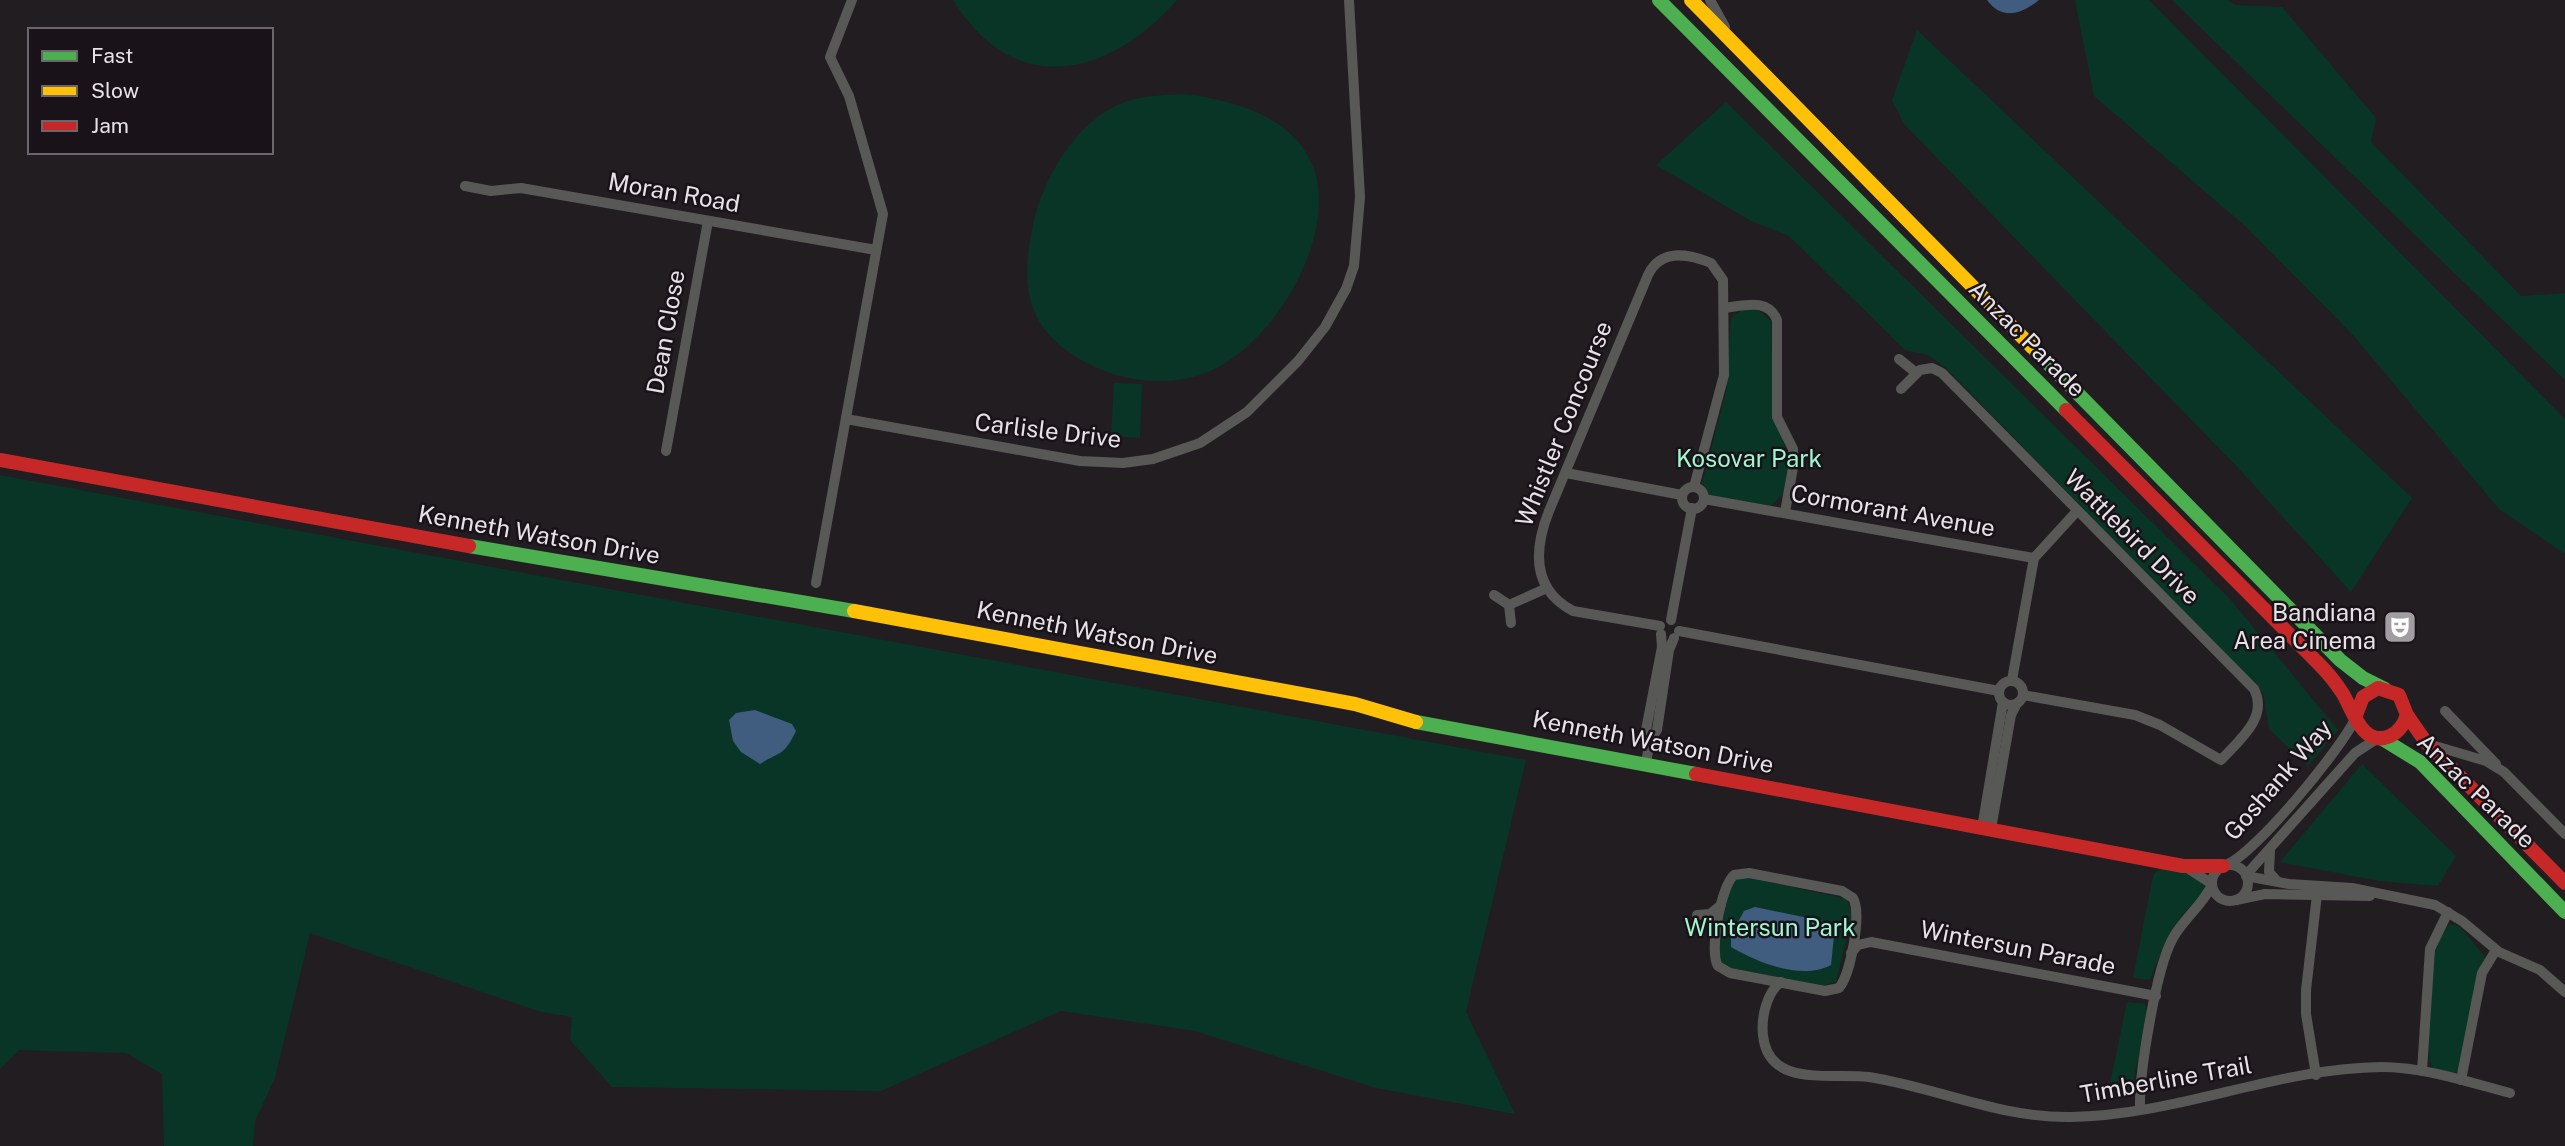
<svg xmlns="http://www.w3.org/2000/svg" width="2565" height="1146" font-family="'Public Sans',sans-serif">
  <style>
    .green { fill: #093526 }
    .water { fill: #405c7f }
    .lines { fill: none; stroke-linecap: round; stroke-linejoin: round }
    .street { stroke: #585857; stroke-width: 10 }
    .fast { stroke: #4caf50; stroke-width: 14 }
    .slow { stroke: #ffc107; stroke-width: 14 }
    .jam { stroke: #c62828; stroke-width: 14 }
    .labels { text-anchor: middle; stroke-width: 5; stroke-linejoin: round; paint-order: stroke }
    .street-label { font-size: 24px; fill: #e6e2e6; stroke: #191319 }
    .park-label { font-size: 24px; fill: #9ef7cf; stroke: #191319 }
    .poi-label { font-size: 24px; fill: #e6e2e6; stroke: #191319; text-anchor: end }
  </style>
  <rect width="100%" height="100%" fill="#221d21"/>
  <g class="green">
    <path d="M953,0H1177C1108,78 1014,99 953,0Z"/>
    <path d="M2075,0H2149L2565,419V554L2499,509L2353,335L2245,226L2094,96Z"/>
    <path d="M2172,0H2228L2235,5L2282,7L2376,118L2371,142L2521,296L2565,293V380Z"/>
    <path d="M1917,30L2412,498L2351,592L2241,471L1904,124L1892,100Z"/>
    <path d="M1183,94C1230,99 1291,115 1312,164C1342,235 1270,353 1200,375C1157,389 1105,378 1069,352C1024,321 1022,279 1032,230C1042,177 1080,112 1135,99C1151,95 1167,95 1183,94Z"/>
    <path d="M1726,102L2230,599L2338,730L2308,766L2269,729L2263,693L1946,368L1928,355L1905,350L1789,236L1751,221L1656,165Z"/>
    <path d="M1757,309L1771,321L1773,407L1789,461L1783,494L1771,506L1710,495L1702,483L1726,392L1731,318L1740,311Z"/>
    <path d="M1114,383L1142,384L1140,438L1111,436Z"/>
    <path d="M0,475L1526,760L1466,1012L1515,1114L1376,1088L1195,1031L1061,1011L881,1091L612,1087L570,1040L572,1017L541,1012L310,933L275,1078L255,1121L253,1146H164L162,1074L126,1053L19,1050L0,1069Z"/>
    <path d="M2362,764L2456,856L2438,886L2379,881L2280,862Z"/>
    <path d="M2161,868C2176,870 2197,873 2205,888C2201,900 2187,908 2180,918C2166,937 2158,959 2150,980L2133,978L2151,886L2154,874Z"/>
    <path d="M1746,877L1847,899L1852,916L1836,982L1822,986L1726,967C1711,954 1727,906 1730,887L1734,880Z"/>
    <path d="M2451,924L2460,927L2485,957L2460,1070L2454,1073L2434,1069L2429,1061C2430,1029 2421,940 2451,924Z"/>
    <path d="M2127,1002L2145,1004L2147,1010L2131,1094L2107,1099Z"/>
  </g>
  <g class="water">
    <path d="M1987,0H2039C2022,14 2002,21 1987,0Z"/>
    <path d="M755,710L792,724L796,731C784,756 781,751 760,764L741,752L733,741L729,720L736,713Z"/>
    <path d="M1755,907L1823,921L1834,936L1831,965C1801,981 1757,962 1731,947V935L1744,911Z"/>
  </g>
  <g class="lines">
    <g class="street">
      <path d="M1710,0L1725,27"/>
      <path d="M465,186L491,191L521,188L876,250"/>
      <path d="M1724,308C1743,306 1768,297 1777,320V417L1793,449L1794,462L1785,512"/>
      <path d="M1899,359L1915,372"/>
      <path d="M1901,389L1920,370L1932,368L1942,373L2254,689C2269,718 2238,741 2221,760L2160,725L2135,715L2023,695"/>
      <path d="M846,419L1080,461L1123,463L1153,459L1200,443L1247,412L1298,361L1325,327L1346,289L1354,266L1360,197L1349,0"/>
      <path d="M666,451L708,221"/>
      <path d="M1566,473L1682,495"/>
      <circle cx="1693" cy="498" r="11"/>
      <path d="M1704,499L2034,558"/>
      <path d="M816,583L883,214L849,96L830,57L852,0"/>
      <path d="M1494,595L1509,605L1511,623"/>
      <path d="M1509,605L1547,588"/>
      <path d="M1671,620L1692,508"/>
      <path d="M1660,626L1573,611C1531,589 1534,549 1549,511L1648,275C1660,249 1687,253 1711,263L1723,280L1724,375L1694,487"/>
      <path d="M1679,631L1999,691"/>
      <path d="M2012,680L2034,558L2077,511"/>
      <circle cx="2011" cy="693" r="12"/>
      <path d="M2445,711L2496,764"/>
      <path d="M1650,740L1646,730L1662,647L1661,634"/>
      <path d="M2435,746L2486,761L2504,772L2565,834"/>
      <path d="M1646,763L1650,740L1657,730L1669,650L1674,638"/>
      <path d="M1982,828L2003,702"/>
      <path d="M1991,829L2011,715L2017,703"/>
      <path d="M2270,851L2269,872L2277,881"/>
      <circle cx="2230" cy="883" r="18"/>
      <path d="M2226,865C2255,854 2343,747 2356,717"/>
      <path d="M2186,867L2212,884"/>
      <path d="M1749,873L1842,891L1853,898C1862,913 1851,974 1839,988L1825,991L1730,973L1718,966C1709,951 1721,886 1734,875Z"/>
      <path d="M2246,875L2355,753L2378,738"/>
      <path d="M2246,876L2289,884L2352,888L2435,905L2462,921L2499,952L2540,970L2565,992"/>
      <path d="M2236,900L2265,894L2370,896"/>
      <path d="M1697,915L1710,914L1721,905"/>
      <path d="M1851,953L1858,945L1871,942L2156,996"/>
      <path d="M1781,982C1767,992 1761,1017 1763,1035C1768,1089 1832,1072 1869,1077C1939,1088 1998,1118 2071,1117C2174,1116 2277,1068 2381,1067C2425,1067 2468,1082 2510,1093"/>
      <path d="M2422,1071L2430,949L2448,912"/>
      <path d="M2316,1075L2306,1014V990L2318,886"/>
      <path d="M2461,1080L2482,973L2496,950"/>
      <path d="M2140,1109C2139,1073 2156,968 2173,938C2184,918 2202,906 2212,885"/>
    </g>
    <g class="fast">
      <path d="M1659,0L2066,410"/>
      <path d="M2032,347L2340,660L2363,678L2385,689"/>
      <path d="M469,546L854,611"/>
      <path d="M1416,722L1696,774"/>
      <path d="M2381,738L2420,762L2565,912"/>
    </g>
    <g class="slow">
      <path d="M1691,0L2032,347"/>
      <path d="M854,611L1355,704L1416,722"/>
    </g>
    <g class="jam">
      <path d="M2066,410L2319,664C2328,673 2336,683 2343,694C2353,711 2363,748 2390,736C2399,732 2404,724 2407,715L2399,695L2378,688L2363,697L2356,715"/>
      <path d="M0,460L469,546"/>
      <path d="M2407,715L2425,741L2565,883"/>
      <path d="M1696,774L2183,866H2223"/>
    </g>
  </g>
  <defs>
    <symbol id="theatre-square" viewBox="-11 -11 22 22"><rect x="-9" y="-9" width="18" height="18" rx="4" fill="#a19da1" stroke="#191319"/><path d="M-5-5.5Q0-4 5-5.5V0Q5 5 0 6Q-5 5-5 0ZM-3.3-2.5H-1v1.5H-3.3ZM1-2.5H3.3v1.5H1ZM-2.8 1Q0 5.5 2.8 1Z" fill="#fff"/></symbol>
  </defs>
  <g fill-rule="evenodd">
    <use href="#theatre-square" x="2381" y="608" width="38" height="38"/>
  </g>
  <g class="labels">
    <g class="street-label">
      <text transform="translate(674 193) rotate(10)" y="8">Moran Road</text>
      <text transform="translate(666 332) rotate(-80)" y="8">Dean Close</text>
      <text transform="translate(2027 339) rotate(45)" y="8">Anzac Parade</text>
      <text transform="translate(1564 424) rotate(-68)" y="8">Whistler Concourse</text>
      <text transform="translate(1048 431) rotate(7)" y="8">Carlisle Drive</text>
      <text transform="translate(1893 511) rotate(10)" y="8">Cormorant Avenue</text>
      <text transform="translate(539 535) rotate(10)" y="8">Kenneth Watson Drive</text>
      <text transform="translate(2132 537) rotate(45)" y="8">Wattlebird Drive</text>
      <text transform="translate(1097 633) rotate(11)" y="8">Kenneth Watson Drive</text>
      <text transform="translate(1653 742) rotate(11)" y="8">Kenneth Watson Drive</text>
      <text transform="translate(2278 780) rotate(-49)" y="8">Goshank Way</text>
      <text transform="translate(2476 791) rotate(44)" y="8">Anzac Parade</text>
      <text transform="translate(2018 948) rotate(11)" y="8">Wintersun Parade</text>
      <text transform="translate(2166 1080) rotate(-10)" y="8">Timberline Trail</text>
    </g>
    <g class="park-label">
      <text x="1749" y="467">Kosovar Park</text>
      <text x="1770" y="936">Wintersun Park</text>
    </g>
    <g class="poi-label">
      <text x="2376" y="621">Bandiana<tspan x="2376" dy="28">Area Cinema</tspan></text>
    </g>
  </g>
  <rect x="28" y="28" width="245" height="126" fill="#191319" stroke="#6b666b" stroke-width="2"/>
  <rect x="42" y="51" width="35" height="10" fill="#4caf50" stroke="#6b666b" stroke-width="2"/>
  <text x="91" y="63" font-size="21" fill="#e6e2e6">Fast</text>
  <rect x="42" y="86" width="35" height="10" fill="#ffc107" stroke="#6b666b" stroke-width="2"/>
  <text x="91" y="98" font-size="21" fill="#e6e2e6">Slow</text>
  <rect x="42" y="121" width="35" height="10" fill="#c62828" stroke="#6b666b" stroke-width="2"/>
  <text x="91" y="133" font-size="21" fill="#e6e2e6">Jam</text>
</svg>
